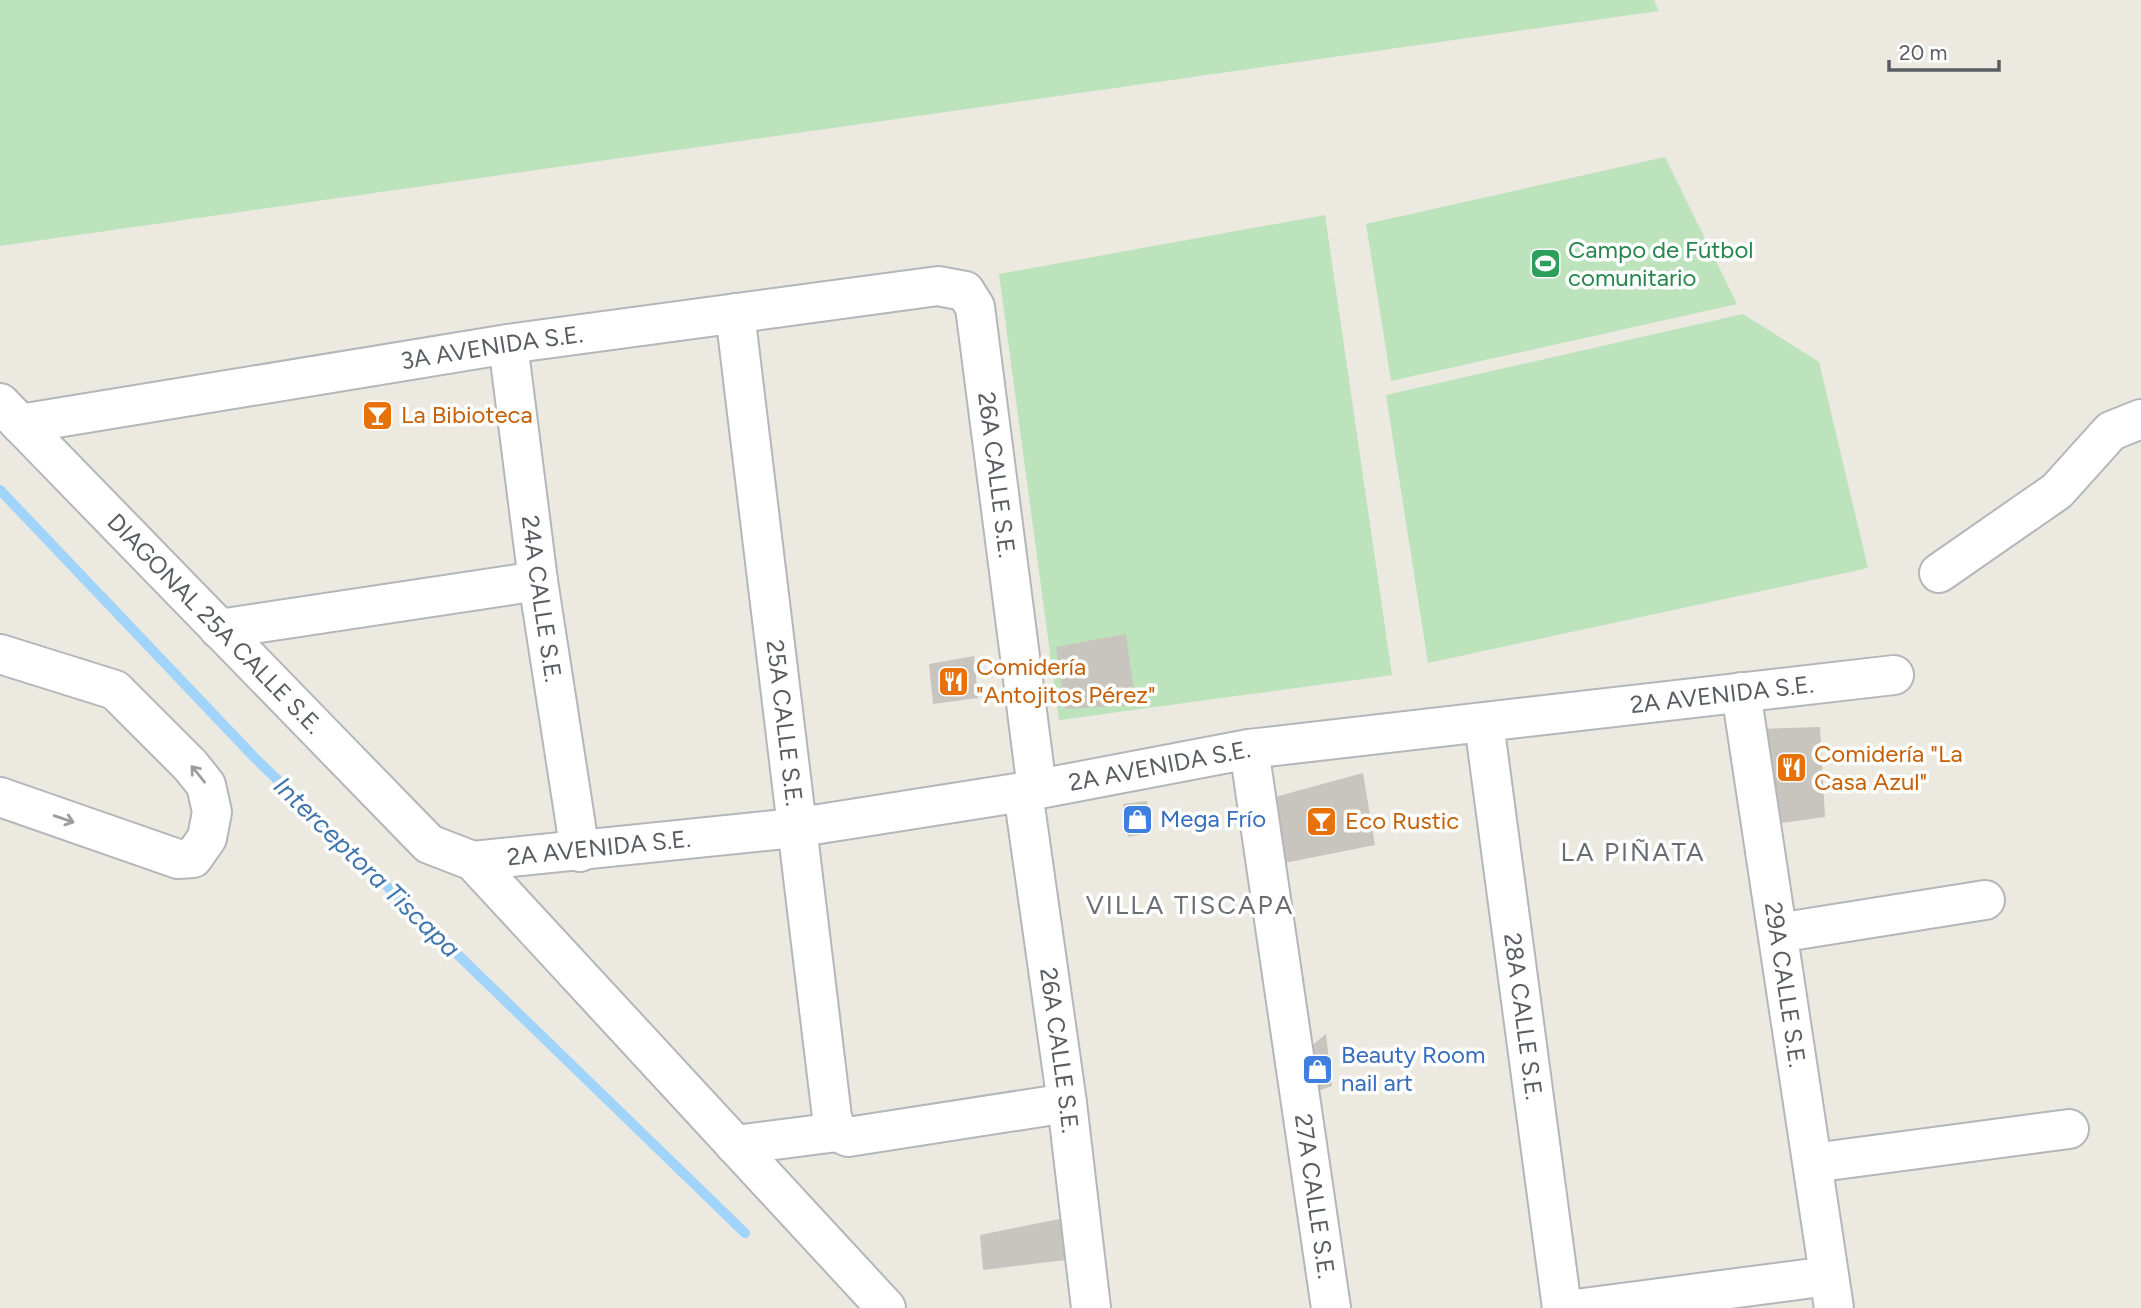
<svg xmlns="http://www.w3.org/2000/svg" width="2141" height="1308" font-family="Figtree,sans-serif">
  <style>
    .green { fill: #bde3bd }
    .lines { fill: none; stroke-linecap: round; stroke-linejoin: round }
    .stream { stroke: #a0d4fb; stroke-width: 10 }
    .building { fill: #c8c5bf }
    .minor-casing { stroke: #b3b6ba; stroke-width: 42 }
    .minor { stroke: #fff; stroke-width: 38 }
    .oneway { stroke: #9b9da0 }
    .labels { text-anchor: middle; stroke-width: 7; stroke-linejoin: round; paint-order: stroke }
    .leisure-label { font-size: 24px; fill: #27864d; stroke: #fff; text-anchor: start }
    .street-label { font-size: 24px; fill: #595c61; stroke: #fff }
    .food-label { font-size: 24px; fill: #c56008; stroke: #fff; text-anchor: start }
    .shop-label { font-size: 24px; fill: #366cbe; stroke: #fff; text-anchor: start }
    .neighbourhood-label { font-size: 26px; letter-spacing: 2px; fill: #6a6e72; stroke: #fff }
    .water-label { font-size: 26px; font-style: italic; fill: #3f75ac; stroke: #fff }
  </style>
  <rect width="100%" height="100%" fill="#ebe9e0"/>
  <g class="green">
    <path d="M0,0H1654L1659,11L0,246Z"/>
    <path d="M1665,157L1737,304L1391,381L1366,224Z"/>
    <path d="M1325,215L1392,675L1059,720L999,274Z"/>
    <path d="M1743,314L1819,362L1868,568L1428,663L1386,395Z"/>
  </g>
  <g class="lines">
    <path class="stream" d="M0,490L255,758L745,1233"/>
  </g>
  <g class="building">
    <path d="M1126,634L1136,705L1065,709L1056,647Z"/>
    <path d="M974,656L978,698L933,704L929,664Z"/>
    <path d="M1820,727L1825,817L1768,825L1754,729Z"/>
    <path d="M1363,773L1375,845L1279,864L1271,798Z"/>
    <path d="M1147,801L1150,833L1128,837L1123,804Z"/>
    <path d="M1326,1034L1332,1086L1310,1094L1304,1052Z"/>
    <path d="M1069,1217L1074,1259L983,1270L980,1235Z"/>
  </g>
  <g class="lines">
    <defs>
      <g id="minor">
        <path id="s1" d="M735,313L832,1117L837,1132"/>
        <path id="s2" d="M508,344L538,581L580,852"/>
        <path id="s3" d="M0,403L429,844L473,861L794,828L1023,792L1249,749L1894,675"/>
        <path id="s4" d="M20,424L508,344L938,286L965,291L975,307L1037,789"/>
        <path d="M1939,573L2057,491L2111,431L2141,419"/>
        <path d="M219,629L538,581"/>
        <path d="M0,654L115,690L190,765L206,785L212,812L207,838L193,858L178,859L0,797"/>
        <path id="s5" d="M1741,692L1834,1308"/>
        <path id="s6" d="M1484,723L1562,1308"/>
        <path id="s7" d="M1249,749L1331,1308"/>
        <path id="s8" d="M1023,792L1067,1103L1091,1308"/>
        <path d="M473,861L886,1308"/>
        <path d="M1778,933L1985,900"/>
        <path d="M735,1145L837,1132L848,1137L1067,1103"/>
        <path d="M1813,1163L2069,1129"/>
        <path d="M1583,1308L1829,1276"/>
      </g>
    </defs>
    <use href="#minor" class="minor-casing"/>
    <use href="#minor" class="minor"/>
  </g>
  <defs><path id="oneway-shaft" d="M-6 0H5M1.5-3L5.5 0L1.5 3" fill="none" stroke-width="1.6" stroke-linecap="round" stroke-linejoin="round" transform="scale(1.75)"/></defs>
  <g class="oneway">
    <use href="#oneway-shaft" transform="translate(198 774) rotate(-129)"/>
    <use href="#oneway-shaft" transform="translate(64 819) rotate(19)"/>
  </g>
  <defs>
    <symbol id="stadium-square" viewBox="-11 -11 22 22"><rect x="-9" y="-9" width="18" height="18" rx="4" fill="#2e9e5b" stroke="#fff"/><path d="M0-5a6.5 5 0 1 0 0 10a6.5 5 0 1 0 0-10ZM-3.5-1.8h7v3.6h-7Z" fill="#fff"/></symbol>
    <symbol id="bar-square" viewBox="-11 -11 22 22"><rect x="-9" y="-9" width="18" height="18" rx="4" fill="#e8710a" stroke="#fff"/><path d="M-6-5H6L.8 .8V4.5H3.5V6h-7V4.5H-.8V.8Z" fill="#fff"/></symbol>
    <symbol id="restaurant-square" viewBox="-11 -11 22 22"><rect x="-9" y="-9" width="18" height="18" rx="4" fill="#e8710a" stroke="#fff"/><path d="M-5-6h1v4h1v-4h1v4h1v-4h1v5L-1.5 .5V6h-2V.5L-5-1ZM5-6V6H3V1.5H1.5Q1.5-4 5-6Z" fill="#fff"/></symbol>
    <symbol id="shop-square" viewBox="-11 -11 22 22"><rect x="-9" y="-9" width="18" height="18" rx="4" fill="#3f7fe0" stroke="#fff"/><path d="M-5-2.5h2.3a2.7 3.5 0 0 1 5.4 0H5L5.5 6h-11ZM-1.5-2.5h3a1.5 2.3 0 0 0-3 0Z" fill="#fff"/></symbol>
  </defs>
  <g fill-rule="evenodd">
    <use href="#stadium-square" x="1528" y="246" width="35" height="35"/>
    <use href="#bar-square" x="360" y="398" width="35" height="35"/>
    <use href="#restaurant-square" x="936" y="664" width="35" height="35"/>
    <use href="#restaurant-square" x="1774" y="750" width="35" height="35"/>
    <use href="#shop-square" x="1120" y="802" width="35" height="35"/>
    <use href="#bar-square" x="1304" y="804" width="35" height="35"/>
    <use href="#shop-square" x="1300" y="1052" width="35" height="35"/>
  </g>
  <g class="labels">
    <g class="leisure-label">
      <text x="1568" y="258">Campo de Fútbol<tspan x="1568" dy="28">comunitario</tspan></text>
    </g>
    <g class="street-label">
      <text dy="8" stroke="none"><textPath href="#s4" startOffset="478">3A AVENIDA S.E.</textPath></text>
      <text dy="8" stroke="none"><textPath href="#s4" startOffset="1144">26A CALLE S.E.</textPath></text>
      <text dy="8" stroke="none"><textPath href="#s2" startOffset="257">24A CALLE S.E.</textPath></text>
      <text dy="8" stroke="none"><textPath href="#s3" startOffset="308">DIAGONAL 25A CALLE S.E.</textPath></text>
      <text dy="8" stroke="none"><textPath href="#s3" startOffset="1923">2A AVENIDA S.E.</textPath></text>
      <text dy="8" stroke="none"><textPath href="#s1" startOffset="413">25A CALLE S.E.</textPath></text>
      <text dy="8" stroke="none"><textPath href="#s3" startOffset="1356">2A AVENIDA S.E.</textPath></text>
      <text dy="8" stroke="none"><textPath href="#s3" startOffset="789">2A AVENIDA S.E.</textPath></text>
      <text dy="8" stroke="none"><textPath href="#s5" startOffset="296">29A CALLE S.E.</textPath></text>
      <text dy="8" stroke="none"><textPath href="#s6" startOffset="296">28A CALLE S.E.</textPath></text>
      <text dy="8" stroke="none"><textPath href="#s8" startOffset="261">26A CALLE S.E.</textPath></text>
      <text dy="8" stroke="none"><textPath href="#s7" startOffset="452">27A CALLE S.E.</textPath></text>
    </g>
    <g class="food-label">
      <text x="401" y="423">La Bibioteca</text>
      <text x="976" y="675">Comidería<tspan x="976" dy="28">"Antojitos Pérez"</tspan></text>
      <text x="1814" y="762">Comidería "La<tspan x="1814" dy="28">Casa Azul"</tspan></text>
      <text x="1345" y="829">Eco Rustic</text>
    </g>
    <g class="shop-label">
      <text x="1160" y="827">Mega Frío</text>
      <text x="1341" y="1063">Beauty Room<tspan x="1341" dy="28">nail art</tspan></text>
    </g>
    <g class="neighbourhood-label">
      <text x="1633" y="861">LA PIÑATA</text>
      <text x="1190" y="914">VILLA TISCAPA</text>
    </g>
    <g class="water-label">
      <text transform="translate(367 867) rotate(44)" y="9">Interceptora Tiscapa</text>
    </g>
  </g>
  <path d="M1889 60v10h110v-10" fill="none" stroke="#595c61" stroke-width="3.5"/>
  <text x="1899" y="60" font-size="21" fill="#595c61" stroke="#ffffff" stroke-width="5" paint-order="stroke">20 m</text>
</svg>
